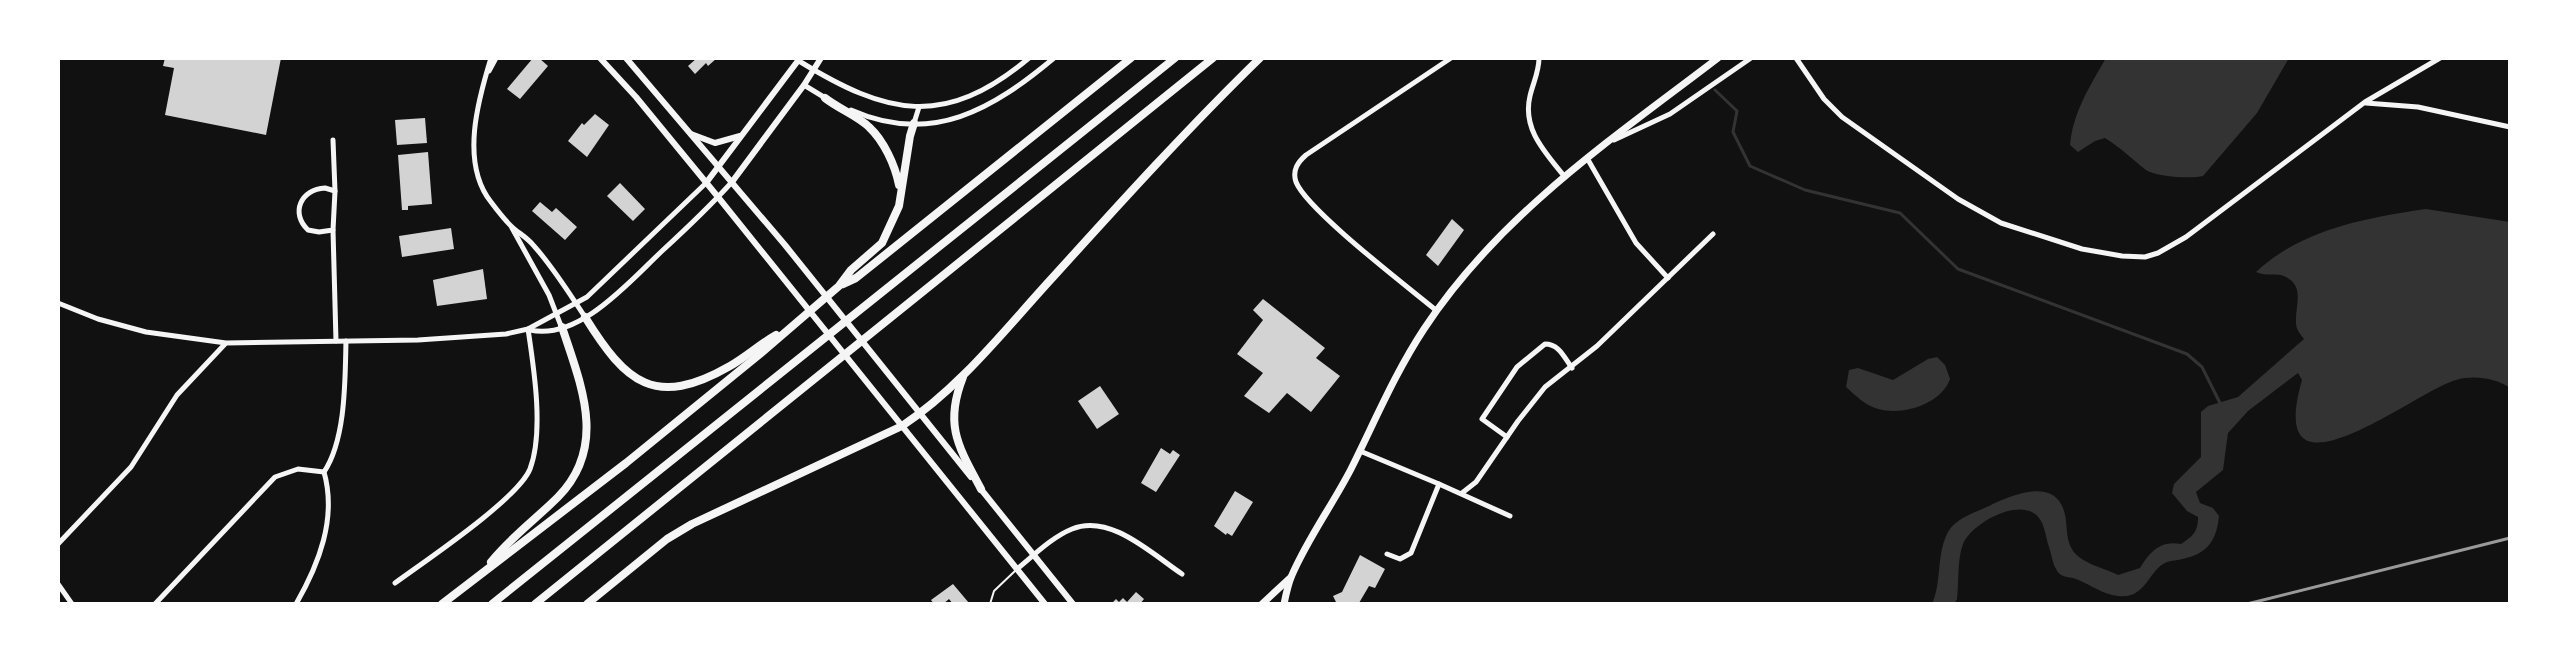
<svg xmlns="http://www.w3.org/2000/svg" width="2568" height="662" font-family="'Noto Serif',serif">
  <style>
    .water { fill: #333 }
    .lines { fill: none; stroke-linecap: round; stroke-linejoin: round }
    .stream { stroke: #333; stroke-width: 3 }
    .building { fill: #d3d3d3 }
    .service { stroke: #f5f5f5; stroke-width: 2 }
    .minor { stroke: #f5f5f5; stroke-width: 5 }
    .tertiary { stroke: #f5f5f5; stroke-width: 6 }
    .secondary { stroke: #f5f5f5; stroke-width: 6 }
    .primary { stroke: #f5f5f5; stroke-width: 7 }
    .motorway { stroke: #f5f5f5; stroke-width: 8 }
    .rail { stroke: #9a9a9a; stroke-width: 3 }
  </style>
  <rect width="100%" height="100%" fill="#111"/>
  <g class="water">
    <path d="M2106,58H2289L2257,113L2203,176C2191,179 2157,177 2146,170C2132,159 2121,148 2105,138L2095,141L2078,152L2070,145C2073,112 2090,86 2106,58Z"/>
    <path d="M2426,209L2510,222V388C2496,378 2473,375 2456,380C2415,391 2263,515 2302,380L2298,373L2248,411L2228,433L2223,470L2196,492L2200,503L2213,508L2219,516C2216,548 2201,557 2171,561C2147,565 2149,604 2112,595C2099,592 2086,582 2073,578C2069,577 2065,577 2061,575C2053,569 2052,556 2049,547C2046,539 2045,525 2039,518C2022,495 1971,523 1963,544C1957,560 1959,582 1957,599L1954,604H1932C1942,582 1936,555 1948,532C1956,518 1974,513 1989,506C2009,496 2054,476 2064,511C2069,526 2063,544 2079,557C2089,565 2106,569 2118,575L2140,568C2150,552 2160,540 2181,544C2193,536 2198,532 2198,517L2187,511L2172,493L2174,484L2201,457V412L2208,406L2238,397L2304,339C2300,334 2296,329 2296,323C2295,305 2305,287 2286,277C2277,272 2267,277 2256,272C2302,229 2366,218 2426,209Z"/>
    <path d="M1937,357L1945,365L1950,379C1941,404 1903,416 1878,409C1865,405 1856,396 1846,387L1849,370L1858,368L1893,380L1928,359Z"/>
  </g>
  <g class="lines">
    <path class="stream" d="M1715,90L1737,111L1733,132L1750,166L1805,190L1900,213L1958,269L2187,354L2202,367L2220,403"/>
  </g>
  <g class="building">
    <path d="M165,58H281L266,135L165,115L174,68L163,66Z"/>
    <path d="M533,58H539L548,66L520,99L507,89Z"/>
    <path d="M697,58H717L708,66L706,63L695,74L688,66Z"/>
    <path d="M595,114L609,125L587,157L568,141L582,123L584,125Z"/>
    <path d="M425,118L427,143L397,145L395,120Z"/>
    <path d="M428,152L432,204L408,206V210H402L398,155Z"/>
    <path d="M620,183L645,209L633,221L607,196Z"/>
    <path d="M540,202L552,212L556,208L577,227L565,240L532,211Z"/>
    <path d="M1452,219L1464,230L1438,266L1426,255Z"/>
    <path d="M451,228L454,249L402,257L399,236Z"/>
    <path d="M483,269L487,299L437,306L433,280Z"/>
    <path d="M1263,299L1325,348L1316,358L1340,376L1311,412L1287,393L1269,413L1244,396L1263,373L1237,354L1263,320L1253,310Z"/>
    <path d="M1100,386L1119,414L1097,429L1078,401Z"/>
    <path d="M1161,448L1170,454L1173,450L1180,455L1156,492L1141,483Z"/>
    <path d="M1235,491L1253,502L1232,536L1227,533L1226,535L1214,526Z"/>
    <path d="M1360,555L1385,569L1375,588L1369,586L1359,603L1337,604L1333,596L1342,592Z"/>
    <path d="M953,584L969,603L953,604L949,599L943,604L937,602L934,604L931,600Z"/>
    <path d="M1136,592L1144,599L1140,604H1111L1116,599L1119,602L1123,598L1127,602Z"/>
  </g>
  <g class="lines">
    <path class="service" d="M990,604L994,591L1016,570"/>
    <g class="minor">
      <path d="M491,58C478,100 460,163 491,202C497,210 504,219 511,226C518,233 527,237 534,246C553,267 569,293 585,317"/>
      <path d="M1539,58C1539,72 1533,83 1530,96C1522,129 1545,152 1564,176"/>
      <path d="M1796,58L1824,99L1842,117L1958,199L2001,223L2082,249L2122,256L2145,257L2158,253L2186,237L2365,102L2440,58"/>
      <path d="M799,61C887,115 944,129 1029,58"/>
      <path d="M489,71L496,58"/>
      <path d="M804,85L827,99"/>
      <path d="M2366,103L2418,107L2510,127"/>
      <path d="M851,110C932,146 993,109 1054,58"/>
      <path d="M914,123L919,107"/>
      <path d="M333,140L335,191"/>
      <path d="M1614,140L1670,114L1751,58"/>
      <path d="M1587,158L1636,243L1668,278"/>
      <path d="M325,188L335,191L333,230L319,232L308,230C290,213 301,189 325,188Z"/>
      <path d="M512,228L549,295L561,326"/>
      <path d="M333,230L336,341"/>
      <path d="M58,303L98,319L146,332L226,343L418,340L506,334L528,329L587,297L706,183"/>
      <path d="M1437,311C1408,287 1307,210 1296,182C1292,170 1298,162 1306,155L1451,58"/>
      <path d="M530,330C579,341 629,282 662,251C686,229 710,206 732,182"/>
      <path d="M1507,437L1482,419L1517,367L1545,344C1559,344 1564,357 1572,368"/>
      <path d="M1360,451L1439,484L1411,553L1400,559L1387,554"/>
      <path d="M1439,484L1510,516"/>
      <path d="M1462,493L1476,482L1518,421L1545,387L1597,346L1713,234"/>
      <path d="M58,544L131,467L177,395L225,344"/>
      <path d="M1017,569C1033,556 1052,537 1072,529C1110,513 1152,554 1182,574"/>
      <path d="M395,583C425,561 518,499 530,469C544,432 534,369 528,329"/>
      <path d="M58,584L72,604"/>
      <path d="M155,604L275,477L298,469L324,472"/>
      <path d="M296,604C319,564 337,518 324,472C346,439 345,380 346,341"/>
    </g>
    <g class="tertiary">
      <path d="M691,134L715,143L740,136"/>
      <path d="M732,182L804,85L821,58"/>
      <path d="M706,183L800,58"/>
    </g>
    <g class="secondary">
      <path d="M600,58L636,97L718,197L1045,604"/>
      <path d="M626,58L785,245L971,477"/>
      <path d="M980,488L1073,604"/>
    </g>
    <g class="primary">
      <path d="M1262,604L1290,578"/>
      <path d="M1284,604C1286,594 1288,584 1292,575C1308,538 1333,504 1351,469C1375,421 1395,373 1424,329C1499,215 1612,139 1718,58"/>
    </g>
    <g class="motorway">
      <path d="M825,98C839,109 858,116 869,127C884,141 895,165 899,185"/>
      <path d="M843,284L856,278L1131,58"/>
      <path d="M585,317C626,383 655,409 730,366C746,357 760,344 776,335"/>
      <path d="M963,377C944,425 958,446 981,489"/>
      <path d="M491,562C511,537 536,519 558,497C608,446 581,385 562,327"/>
      <path d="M442,604L626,463L760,354L839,286L851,270L882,243L899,206L910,136L914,123"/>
      <path d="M492,604L1175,58"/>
      <path d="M535,604L1213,58"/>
      <path d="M587,604L667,539L692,524L902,426C961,387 1006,328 1054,276C1121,202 1188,128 1260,58"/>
    </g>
    <path class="rail" d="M2247,604L2510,538"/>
  </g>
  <rect width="2568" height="662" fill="none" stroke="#ffffff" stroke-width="120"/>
</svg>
